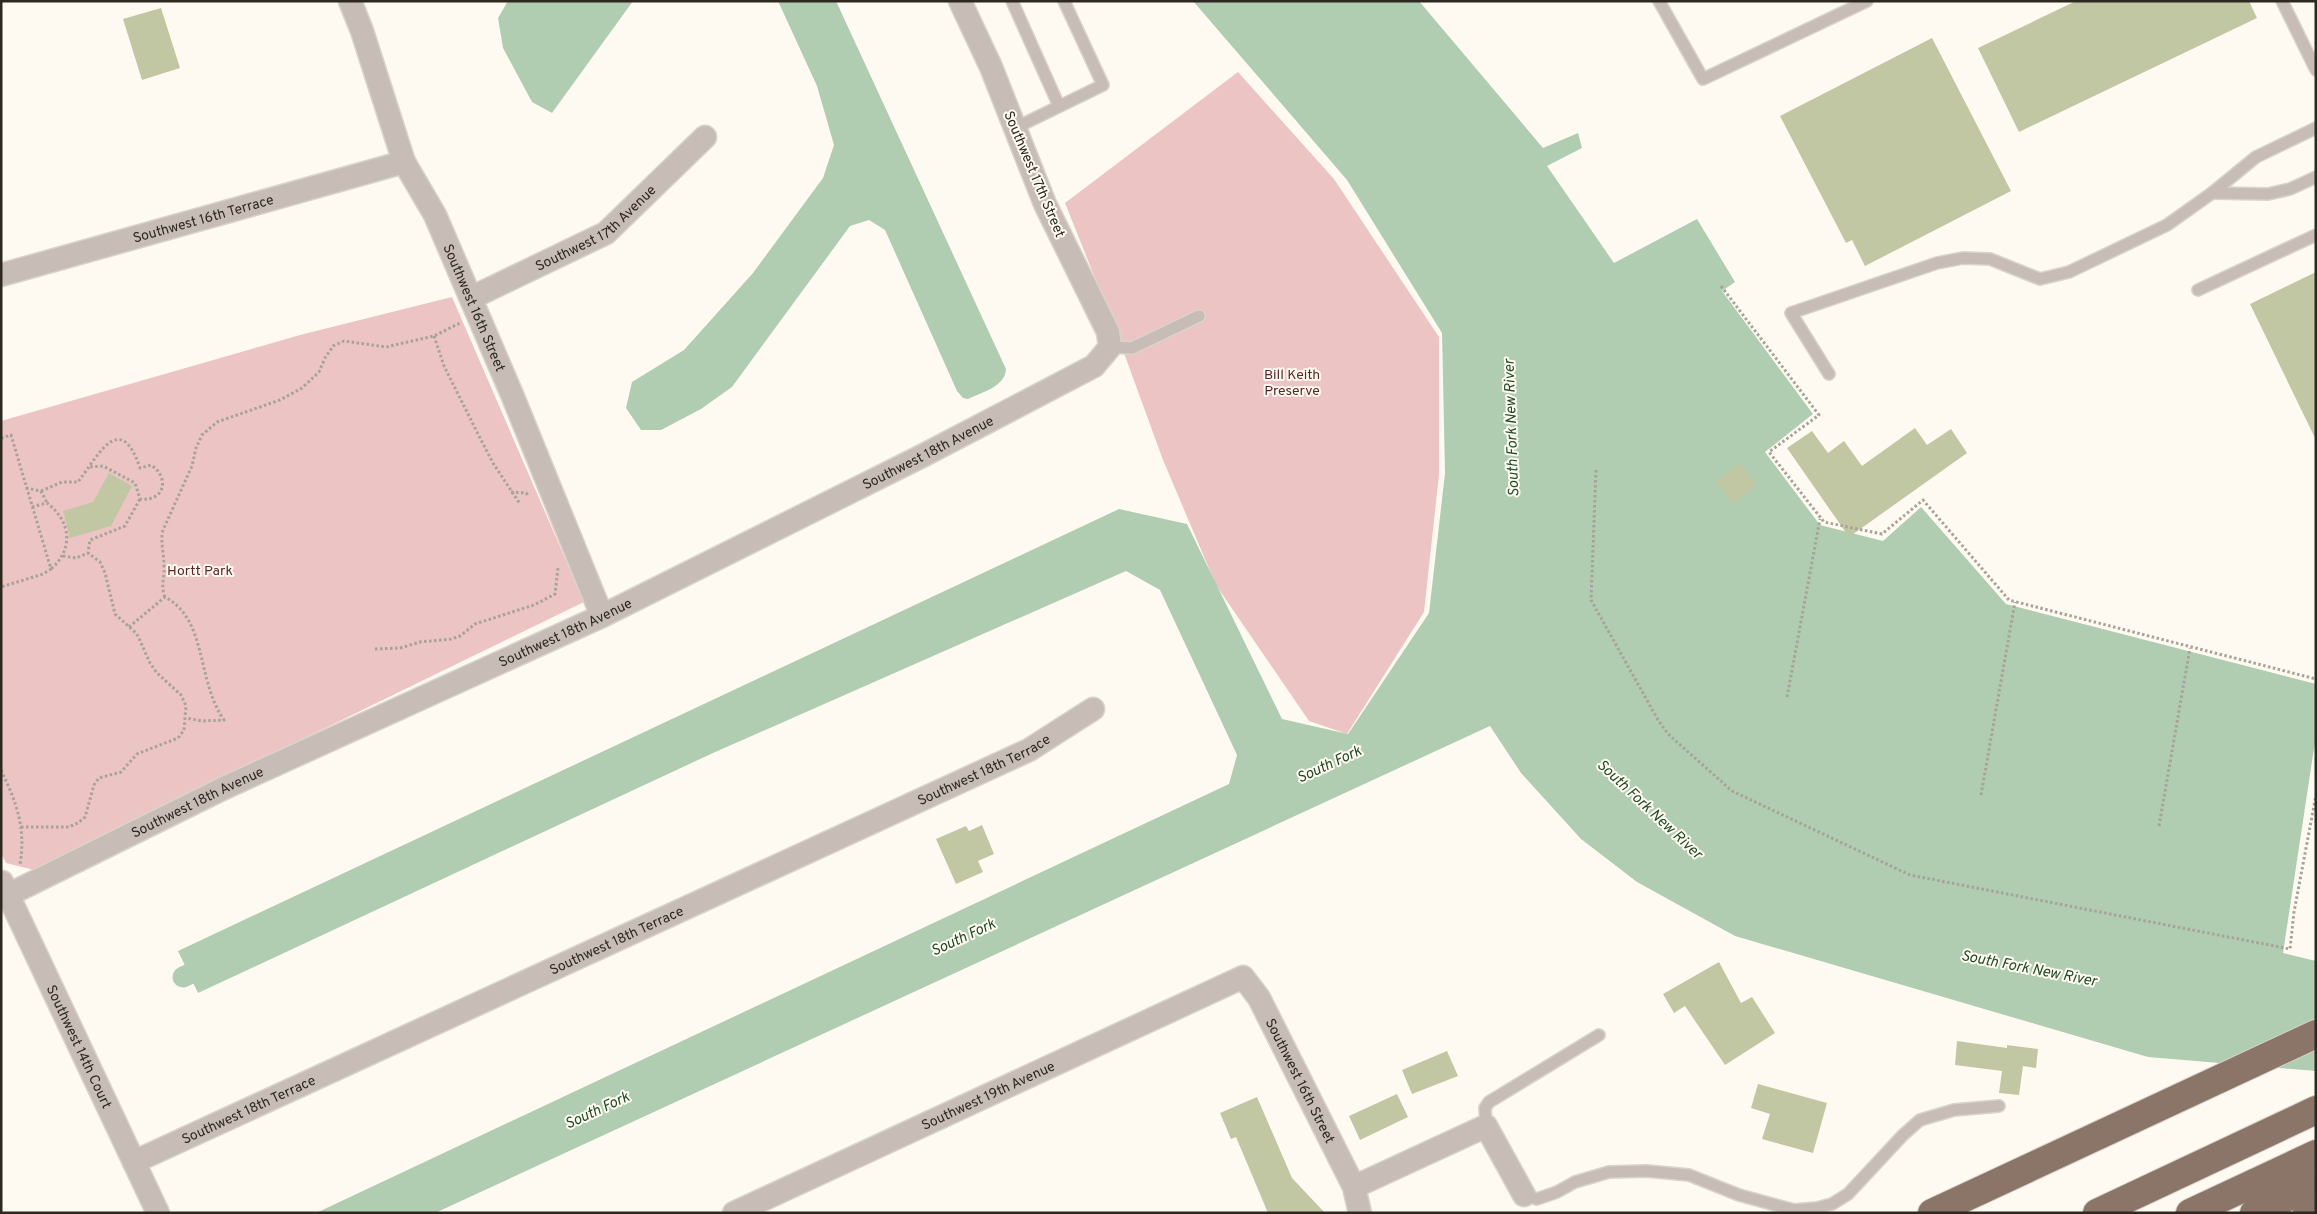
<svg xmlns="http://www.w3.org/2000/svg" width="2317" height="1214" font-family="Overpass,sans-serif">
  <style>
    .green { fill: #ecc4c3 }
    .water { fill: #b0cdb2 }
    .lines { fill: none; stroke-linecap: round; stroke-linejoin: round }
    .canal { stroke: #b0cdb2; stroke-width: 21 }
    .building { fill: #c1c7a3 }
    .service-casing { stroke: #d9d4cb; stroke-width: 14 }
    .minor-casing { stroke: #d9d4cb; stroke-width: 25 }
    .motorway-casing { stroke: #d9d4cb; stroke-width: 30 }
    .path { stroke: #a7a29a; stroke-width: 3; stroke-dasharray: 2.5 2.5; stroke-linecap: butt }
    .service { stroke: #c7bcb6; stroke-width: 11 }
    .minor { stroke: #c7bcb6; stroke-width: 22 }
    .motorway { stroke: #8b7568; stroke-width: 28 }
    .labels { text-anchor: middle; stroke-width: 4; stroke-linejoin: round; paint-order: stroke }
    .street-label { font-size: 14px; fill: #2d2820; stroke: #fffaf1 }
    .park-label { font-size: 14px; fill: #5c2627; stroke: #fffaf1 }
    .water-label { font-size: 15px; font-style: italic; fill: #214c26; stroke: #fffaf1 }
  </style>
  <rect width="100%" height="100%" fill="#fffaf1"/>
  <g class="green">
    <path d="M1238,72L1334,179L1439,337V475L1424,612L1347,734L1309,721L1216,585L1163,460L1113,323L1065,203Z"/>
    <path d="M452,297L584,602L34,870L6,863L1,853V421L300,335Z"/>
  </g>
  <g class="water">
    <path d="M508,1H633L552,113L532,102L503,48L498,18Z"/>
    <path d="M778,1H836L1006,369C1005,387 982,392 968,399L963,398L957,391L885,230L869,220L850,226L732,387L701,409L661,430H641L626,408L632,382L684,350L753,273L823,178L834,145L817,86Z"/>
    <path d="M1193,1H1419L1543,148L1578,133L1582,148L1547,166L1614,263L1697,219L1735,282L1722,291L1813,414L1765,452L1820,525L1883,541L1921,507L2006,604L2316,684V735L2283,953L2316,961V1071L2148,1057L1735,936L1637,882L1581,839L1521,773L1490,726L435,1213H316L1229,784L1237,755L1160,590L1126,571L713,753L198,993L178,951L1119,509L1187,524L1282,719L1348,734L1429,613L1445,473L1442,333L1347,180Z"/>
  </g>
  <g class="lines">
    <path class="canal" d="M183,977L215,962"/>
  </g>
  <g class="building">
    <path d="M2076,1H2249L2257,18L2019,132L1978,48Z"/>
    <path d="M161,8L180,68L142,80L123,19Z"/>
    <path d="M1932,38L2011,191L1865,266L1852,240L1846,243L1780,116Z"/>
    <path d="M2316,272V440L2250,304Z"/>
    <path d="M1915,428L1927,445L1951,429L1967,453L1849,537L1787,448L1812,431L1828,453L1844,441L1862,466Z"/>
    <path d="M1740,463L1757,485L1733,504L1716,482Z"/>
    <path d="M109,473L132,486L111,526L70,538L63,511L93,502Z"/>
    <path d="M982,825L994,854L978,861L983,872L956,884L936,839L966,826L969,831Z"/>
    <path d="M1719,962L1741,1003L1752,997L1775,1033L1725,1065L1685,1006L1674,1013L1663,994Z"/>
    <path d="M1957,1041L2007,1048V1045L2038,1049L2036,1068L2023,1066L2019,1095L1999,1093L2002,1071L1955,1065Z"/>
    <path d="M1447,1051L1458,1076L1412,1094L1402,1070Z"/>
    <path d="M1758,1084L1827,1103L1813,1153L1762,1139L1770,1114L1751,1108Z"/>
    <path d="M1397,1094L1408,1117L1360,1140L1349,1116Z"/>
    <path d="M1257,1097L1292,1178L1325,1213H1268L1236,1137L1231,1139L1220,1113Z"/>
  </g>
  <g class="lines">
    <defs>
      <g id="service">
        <path d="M1012,1L1059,106"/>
        <path d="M1659,1L1703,79L1867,1"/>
        <path d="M2282,1L2316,70"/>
        <path d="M1015,128L1103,85L1064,1"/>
        <path d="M2212,193L2268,194L2290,189L2316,177"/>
        <path d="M2198,290L2316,235"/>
        <path d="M1110,347L1132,348L1199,316"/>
        <path d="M1829,374L1791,313L1937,263L1963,258L1990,259L2040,279L2069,272L2167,225L2212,193L2256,157L2316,128"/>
        <path d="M1486,1126L1485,1108L1489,1102L1599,1035"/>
        <path d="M1524,1195L1537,1199L1557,1192L1575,1182L1609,1172L1647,1171L1689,1175L1739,1195L1794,1210L1817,1208L1832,1204L1848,1194L1903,1135L1920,1120L1954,1110L1999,1106"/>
      </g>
      <g id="minor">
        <path id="s1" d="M350,1L362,31L404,162L435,215L513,397L602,616"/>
        <path id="s2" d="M1,275L404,162"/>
        <path id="s3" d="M471,298L606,233L705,137"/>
        <path id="s4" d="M2,882L158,1213"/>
        <path id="s5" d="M8,895L224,788L602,616L924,455L1094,366L1110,347L1108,332L1045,204L991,67L960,1"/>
        <path id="s6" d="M134,1162L1029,750L1093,709"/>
        <path d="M1354,1187L1486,1126L1524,1195"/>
        <path id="s7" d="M734,1213L1243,977L1259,998L1354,1187L1360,1213"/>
      </g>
      <g id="motorway">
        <path d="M1932,1213L2316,1034"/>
        <path d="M2097,1213L2316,1110"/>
        <path d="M2190,1213L2316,1154"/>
        <path d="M2254,1213L2316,1184"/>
        <path d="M2307,1213L2316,1209"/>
      </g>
    </defs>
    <use href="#service" class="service-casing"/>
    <use href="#minor" class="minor-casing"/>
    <use href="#motorway" class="motorway-casing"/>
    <g class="path">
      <path d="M1721,286L1819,415L1769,452L1824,522L1882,534L1923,500L2009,600L2316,679"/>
      <path d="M434,336L444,366L479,436L493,463L520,504"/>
      <path d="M1,438L11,435L51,569L43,574L1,587"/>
      <path d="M1596,470L1591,600L1658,720L1668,734L1732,791L1910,875L2290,949L2294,912L2316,795"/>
      <path d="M26,488L41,491L47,503"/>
      <path d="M41,491L62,482H78C98,456 120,409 140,468L151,465C170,477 165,502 140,499L135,483L103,466L90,467"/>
      <path d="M511,492L526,493L529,496"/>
      <path d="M32,507L47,503C71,521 74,549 51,569"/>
      <path d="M63,556L76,558L88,553L90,540L125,526L140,499"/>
      <path d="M165,597C160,586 165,577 164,566C164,553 160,542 163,530L192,466L196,448L202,435L217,422L280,400L302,388L319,372L325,358L333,346L344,341L386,347L434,336L460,323"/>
      <path d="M129,627L165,597C208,620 196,680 224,720L202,721L186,718"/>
      <path d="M375,649L400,648L420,642L451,639L460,636L475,624L534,605L555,594L558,568"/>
      <path d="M1787,697L1820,519"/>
      <path d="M1,770C17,804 26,827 20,865"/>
      <path d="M1981,795L2015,602"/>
      <path d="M2159,826L2190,648"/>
      <path d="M21,827H69L78,823L85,817L94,785L99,778L121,772L137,754L178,738L184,730L186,706L181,695L157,673L150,663L137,634L115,614L105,573L100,562L88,553"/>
    </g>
    <use href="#service" class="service"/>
    <use href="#minor" class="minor"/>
    <use href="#motorway" class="motorway"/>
  </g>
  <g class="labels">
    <g class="street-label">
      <text transform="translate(1035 174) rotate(67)" y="5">Southwest 17th Street</text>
      <text dy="5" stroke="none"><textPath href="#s2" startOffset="210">Southwest 16th Terrace</textPath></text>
      <text dy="5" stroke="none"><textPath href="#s3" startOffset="144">Southwest 17th Avenue</textPath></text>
      <text dy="5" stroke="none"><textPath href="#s1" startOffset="332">Southwest 16th Street</textPath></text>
      <text dy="5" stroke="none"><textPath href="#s5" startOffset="1021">Southwest 18th Avenue</textPath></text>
      <text dy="5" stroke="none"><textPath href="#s5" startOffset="616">Southwest 18th Avenue</textPath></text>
      <text dy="5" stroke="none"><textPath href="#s6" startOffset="936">Southwest 18th Terrace</textPath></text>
      <text dy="5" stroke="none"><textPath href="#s5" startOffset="211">Southwest 18th Avenue</textPath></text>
      <text dy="5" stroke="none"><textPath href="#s6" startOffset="531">Southwest 18th Terrace</textPath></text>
      <text dy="5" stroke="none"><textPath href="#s4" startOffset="182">Southwest 14th Court</textPath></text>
      <text dy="5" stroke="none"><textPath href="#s7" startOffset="680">Southwest 16th Street</textPath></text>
      <text dy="5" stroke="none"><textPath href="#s7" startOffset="280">Southwest 19th Avenue</textPath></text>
      <text dy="5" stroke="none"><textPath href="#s6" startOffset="126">Southwest 18th Terrace</textPath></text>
    </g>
    <g class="park-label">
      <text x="1292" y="379">Bill Keith<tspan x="1292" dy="16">Preserve</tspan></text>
      <text x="200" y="575">Hortt Park</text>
    </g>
    <g class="water-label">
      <text transform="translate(1511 428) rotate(-92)" y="5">South Fork New River</text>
      <text transform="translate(1329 764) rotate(-25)" y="5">South Fork</text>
      <text transform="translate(1650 809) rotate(43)" y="5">South Fork New River</text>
      <text transform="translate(963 937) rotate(-25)" y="5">South Fork</text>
      <text transform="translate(2029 968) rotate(11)" y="5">South Fork New River</text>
      <text transform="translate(597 1110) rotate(-25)" y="5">South Fork</text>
    </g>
  </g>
  <rect width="2317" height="1214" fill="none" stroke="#2d2820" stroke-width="5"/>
</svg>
